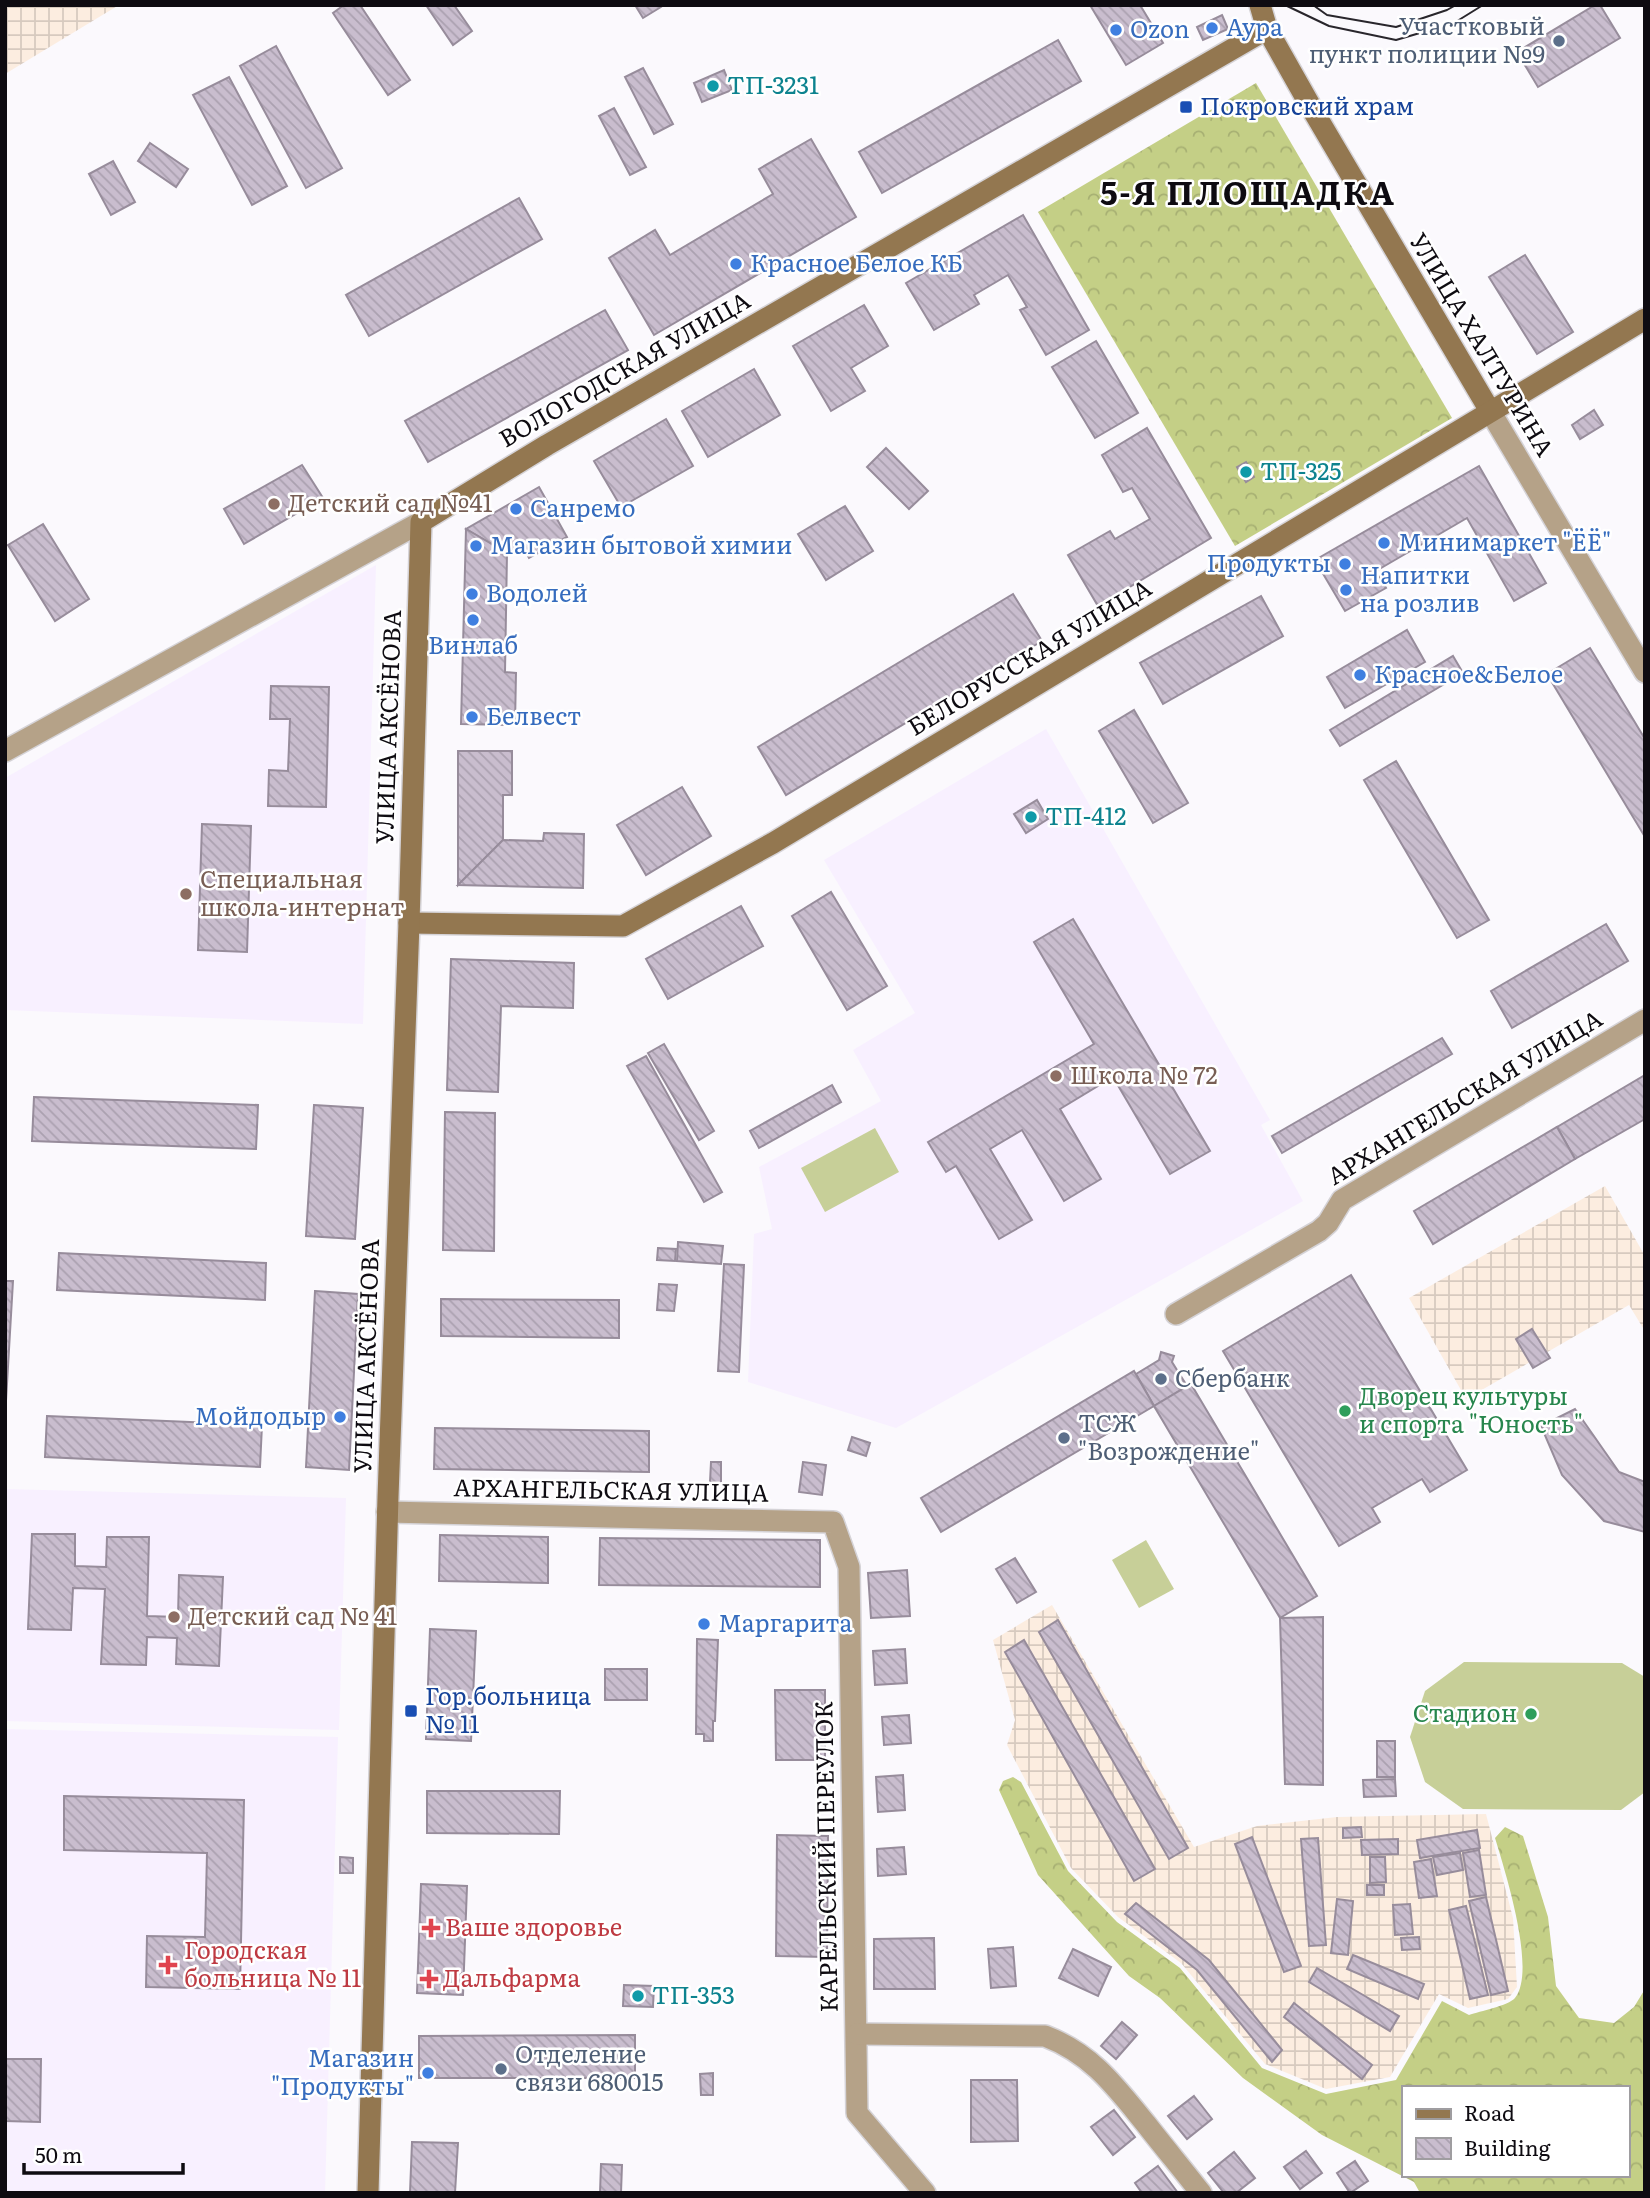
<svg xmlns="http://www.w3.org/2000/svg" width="1650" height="2198" font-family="Literata,serif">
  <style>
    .industrial { fill: url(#industrial-grid) }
    .built { fill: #f8f0ff }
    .forest { fill: url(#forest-crowns); fill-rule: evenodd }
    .pitch { fill: #c7cf98 }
    .building { fill: url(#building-back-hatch); stroke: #978c9b; stroke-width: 2 }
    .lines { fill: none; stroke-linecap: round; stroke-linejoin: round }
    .street-casing { stroke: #d5d3d7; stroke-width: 24 }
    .secondary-casing { stroke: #d5d3d7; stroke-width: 24 }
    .street { stroke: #b5a288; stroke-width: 21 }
    .secondary { stroke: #937750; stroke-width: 21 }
    .tram { stroke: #29262c; stroke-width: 2 }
    .shop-dot { fill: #3f7fe0; stroke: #fff; stroke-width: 2.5 }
    .service-dot { fill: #5c6f8a; stroke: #fff; stroke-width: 2.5 }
    .culture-dot { fill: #0f9aa8; stroke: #fff; stroke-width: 2.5 }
    .transit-dot { fill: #1a4fb4; stroke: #fff; stroke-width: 2.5 }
    .education-dot { fill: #8d6e63; stroke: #fff; stroke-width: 2.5 }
    .leisure-dot { fill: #2e9e5b; stroke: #fff; stroke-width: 2.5 }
    .health-dot { fill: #e0444e; stroke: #fff; stroke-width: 2.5 }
    .labels { text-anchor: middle; stroke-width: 5; stroke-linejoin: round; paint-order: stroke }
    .service-label { font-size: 24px; fill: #4e5e75; stroke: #fff; text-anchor: start }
    .shop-label { font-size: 24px; fill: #366cbe; stroke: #fff; text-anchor: start }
    .culture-label { font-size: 24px; fill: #0d838f; stroke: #fff; text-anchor: start }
    .transit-label { font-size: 24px; fill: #164399; stroke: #fff; text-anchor: start }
    .street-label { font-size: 24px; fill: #0e0b11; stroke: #fff }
    .education-label { font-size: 24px; fill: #785e54; stroke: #fff; text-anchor: start }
    .leisure-label { font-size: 24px; fill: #27864d; stroke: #fff; text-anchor: start }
    .health-label { font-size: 24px; fill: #be3a42; stroke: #fff; text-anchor: start }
    .district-label { font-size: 32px; font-weight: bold; letter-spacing: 2px; fill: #0e0b11; stroke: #fff }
  </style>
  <defs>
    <pattern id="industrial-grid" width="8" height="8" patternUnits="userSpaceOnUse" patternTransform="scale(1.75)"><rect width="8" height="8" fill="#fcede0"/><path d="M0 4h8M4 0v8" fill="none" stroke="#d7cabf"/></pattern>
    <pattern id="forest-crowns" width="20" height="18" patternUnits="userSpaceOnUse" patternTransform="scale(1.75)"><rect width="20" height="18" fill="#c4cf86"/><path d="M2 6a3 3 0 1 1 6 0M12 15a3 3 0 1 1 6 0" fill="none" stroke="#a7b073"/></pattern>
    <pattern id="building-back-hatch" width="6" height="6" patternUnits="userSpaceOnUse" patternTransform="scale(1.75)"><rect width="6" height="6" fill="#c9bdce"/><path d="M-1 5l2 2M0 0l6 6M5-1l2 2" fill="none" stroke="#aba1b0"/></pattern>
  </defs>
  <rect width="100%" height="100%" fill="#fbf9fd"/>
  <g class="industrial">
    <path d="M5,5H119L5,74Z"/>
    <path d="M1605,1186L1645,1256V1327L1643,1328L1629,1305L1466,1399L1409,1298Z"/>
    <path d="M1052,1605L1194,1847L1257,1826L1337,1817L1486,1814L1513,1918L1517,1987L1508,1999L1468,2008L1439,1994L1390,2077L1326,2089L1265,2064L1181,1963L1118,1917L1071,1868L1007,1745L1015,1720L993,1640Z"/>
  </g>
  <g class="built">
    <path d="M376,565L363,1024L5,1010V778Z"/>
    <path d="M1046,729L1270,1120L1261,1125L1303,1201L896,1428L748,1382L754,1234L772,1229L759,1167L881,1101L853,1050L915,1013L824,860Z"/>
    <path d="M5,1489L346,1498L339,1730L5,1721Z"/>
    <path d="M5,1729L338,1737L325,2193H5Z"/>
  </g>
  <g class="forest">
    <path d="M1256,83L1452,418L1235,546L1038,212Z"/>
    <path d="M1013,1777L1021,1782L1068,1871L1117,1922L1180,1968L1262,2068L1326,2094L1396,2080L1442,2001L1469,2015C1480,2011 1508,2006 1515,1998C1537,1971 1505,1871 1495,1838L1505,1827L1523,1836L1548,1917L1556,1986L1579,2018L1614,2023L1634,2007L1645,1989V2193H1420L1414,2182L1322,2135L1243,2078L1160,1998L1129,1976L1038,1875L999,1790L1003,1781ZM1403,2088H1627V2175H1403Z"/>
  </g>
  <g class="pitch">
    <path d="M875,1128L899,1172L825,1212L801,1168Z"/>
    <path d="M1146,1540L1174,1589L1139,1608L1112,1560Z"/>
    <path d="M1464,1662L1622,1663L1645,1677V1792L1621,1810L1463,1809L1425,1782L1410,1737L1425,1691Z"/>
  </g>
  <g class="building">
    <path d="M344,5H360L410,80L388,95L333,13Z"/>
    <path d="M426,5H454L472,31L453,45Z"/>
    <path d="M635,5H660L661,7L643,18Z"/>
    <path d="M1090,5H1140L1163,43L1126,65Z"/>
    <path d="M1595,5H1600L1620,38L1538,87L1517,52Z"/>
    <path d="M1222,15L1228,29L1203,40L1197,27Z"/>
    <path d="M1058,40L1081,81L882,193L859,152Z"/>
    <path d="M276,46L342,168L306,188L240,66Z"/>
    <path d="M643,68L673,124L654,134L625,77Z"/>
    <path d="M724,70L732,90L702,102L694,83Z"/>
    <path d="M229,77L287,186L252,205L193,95Z"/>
    <path d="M614,108L646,167L630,175L599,116Z"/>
    <path d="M811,139L856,217L654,335L609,258L655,230L670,255L773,194L759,169Z"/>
    <path d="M150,143L188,169L176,187L138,161Z"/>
    <path d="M113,161L135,202L111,215L89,174Z"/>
    <path d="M519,198L542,239L369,336L346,295Z"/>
    <path d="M1023,215L1089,330L1046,355L1020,310L1027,307L1008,275L974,295L979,304L934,330L906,283Z"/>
    <path d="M1525,255L1573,332L1537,354L1489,277Z"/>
    <path d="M864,305L888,346L851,368L865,391L831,411L793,346Z"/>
    <path d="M605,310L628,350L428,462L405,421Z"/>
    <path d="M1096,341L1138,413L1095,438L1052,367Z"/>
    <path d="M754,369L780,415L708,457L682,411Z"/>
    <path d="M1594,410L1603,425L1580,439L1572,425Z"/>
    <path d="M666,419L693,466L621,507L594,461Z"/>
    <path d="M1147,428L1211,538L1098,606L1068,555L1110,531L1115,539L1150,519L1132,488L1123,492L1102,455Z"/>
    <path d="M886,448L928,491L909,509L867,467Z"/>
    <path d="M1246,462L1254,477L1246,482L1237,467Z"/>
    <path d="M302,465L323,498L244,544L224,509Z"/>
    <path d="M1479,466L1546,583L1514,601L1467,518L1376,571L1386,588L1345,611L1315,560Z"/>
    <path d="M539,487L567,537L529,558L522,545L507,553L466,529Z"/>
    <path d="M845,506L873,551L826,580L798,534Z"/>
    <path d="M43,524L89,599L55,621L8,545Z"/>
    <path d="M466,529L507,553L505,672L516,673L515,725L461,724Z"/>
    <path d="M1013,594L1042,641L786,795L758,747Z"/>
    <path d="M1261,596L1283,636L1163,704L1140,663Z"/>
    <path d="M1407,630L1425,662L1345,708L1327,677Z"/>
    <path d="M1590,648L1645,739V837L1547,674Z"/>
    <path d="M1453,656L1463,673L1340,746L1330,730Z"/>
    <path d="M271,686L329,687L326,807L268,806L269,770L288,771L290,719H270Z"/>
    <path d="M1134,710L1188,803L1153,823L1099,731Z"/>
    <path d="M458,751H512V795H503V840L458,885Z"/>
    <path d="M1396,761L1489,920L1457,938L1364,780Z"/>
    <path d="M682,787L711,836L646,875L617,825Z"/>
    <path d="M1037,800L1048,819L1026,833L1014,814Z"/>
    <path d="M202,824L251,826L247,952L198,950Z"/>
    <path d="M544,833L584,834L583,888L458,885L503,840L543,841Z"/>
    <path d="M831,892L887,986L847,1010L792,916Z"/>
    <path d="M741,906L763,946L668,999L646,959Z"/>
    <path d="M1073,919L1210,1151L1170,1174L1113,1077L1060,1109L1101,1179L1064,1201L1022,1130L990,1149L1032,1220L999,1239L956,1166L946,1172L928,1142L1094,1044L1034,942Z"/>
    <path d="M1606,924L1628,961L1512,1028L1491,991Z"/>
    <path d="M451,959L574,963L573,1008L501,1006L498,1092L447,1090Z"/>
    <path d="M1442,1038L1452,1054L1282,1153L1272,1136Z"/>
    <path d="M664,1044L714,1131L699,1140L648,1053Z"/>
    <path d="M646,1056L722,1192L704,1202L627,1066Z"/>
    <path d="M1645,1075V1119L1575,1159L1557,1127Z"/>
    <path d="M832,1085L841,1102L759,1148L750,1131Z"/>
    <path d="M34,1097L258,1105L256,1149L32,1141Z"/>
    <path d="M314,1105L363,1108L355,1239L306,1236Z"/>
    <path d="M445,1112L495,1113L494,1251L443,1250Z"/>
    <path d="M1557,1127L1575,1159L1433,1244L1414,1211Z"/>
    <path d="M678,1242L723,1246L721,1264L677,1261Z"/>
    <path d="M658,1248L676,1249L675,1261L657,1260Z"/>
    <path d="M59,1253L266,1263L265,1300L57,1290Z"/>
    <path d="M724,1264L744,1265L739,1372L718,1371Z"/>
    <path d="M1351,1275L1467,1470L1430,1492L1422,1479L1372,1508L1380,1522L1339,1546L1223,1351Z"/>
    <path d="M5,1281H13L5,1418Z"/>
    <path d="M659,1284L677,1285L674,1311L657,1310Z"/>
    <path d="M315,1291L358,1294L349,1470L306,1467Z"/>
    <path d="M441,1299L619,1300V1338L441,1336Z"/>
    <path d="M1532,1329L1550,1358L1533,1368L1516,1339Z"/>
    <path d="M1161,1352L1174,1356L1172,1362L1187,1386L1154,1406L1136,1374L1159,1360Z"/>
    <path d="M1134,1371L1154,1406L941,1532L921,1498Z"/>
    <path d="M1191,1384L1317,1596L1280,1618L1154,1406Z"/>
    <path d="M1575,1409L1619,1472L1645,1482V1532L1604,1521L1562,1475L1541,1426Z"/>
    <path d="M47,1416L262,1425L260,1467L45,1457Z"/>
    <path d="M435,1428L649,1431V1472L434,1469Z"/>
    <path d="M852,1437L870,1443L866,1456L848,1450Z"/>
    <path d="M711,1462H721V1483L710,1482Z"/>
    <path d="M803,1462L826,1465L822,1495L799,1492Z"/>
    <path d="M32,1534H75V1566L106,1567L107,1537H149L147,1616L178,1617L179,1575L223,1577L219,1666L176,1664L177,1638L147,1637L146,1665L101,1664L105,1589L73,1588L71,1630L28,1629Z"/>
    <path d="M440,1535L548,1537V1583L439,1581Z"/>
    <path d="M600,1538L820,1540V1587L599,1585Z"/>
    <path d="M1015,1558L1036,1592L1017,1603L996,1569Z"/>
    <path d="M907,1570L910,1616L871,1618L868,1573Z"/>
    <path d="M1323,1617V1785L1285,1784L1280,1618Z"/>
    <path d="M1058,1620L1188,1848L1169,1859L1039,1632Z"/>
    <path d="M430,1629L476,1631L471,1741L426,1739Z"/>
    <path d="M697,1639L718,1640L715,1721H713V1741H704V1734H696Z"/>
    <path d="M1024,1640L1155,1869L1134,1881L1005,1652Z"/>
    <path d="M905,1649L907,1683L875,1685L873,1651Z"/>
    <rect x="605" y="1669" width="42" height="31"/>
    <path d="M775,1690H825V1760H776Z"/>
    <path d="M909,1715L911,1743L884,1745L882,1717Z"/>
    <rect x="1377" y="1741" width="18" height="36"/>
    <path d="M903,1775L905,1810L878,1812L876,1777Z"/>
    <path d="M1395,1779L1396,1796L1364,1797L1363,1780Z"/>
    <path d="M427,1791H560L559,1834L427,1833Z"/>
    <path d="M64,1796L244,1800L240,1989L146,1987L147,1936L205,1937L207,1853L64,1850Z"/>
    <path d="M1361,1827L1362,1837L1343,1838V1828Z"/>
    <path d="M1477,1830L1480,1848L1420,1858L1417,1840Z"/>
    <path d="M777,1835L828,1836L827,1957L776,1956Z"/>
    <path d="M1252,1837L1301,1966L1284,1972L1235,1844Z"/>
    <path d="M1318,1838L1326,1945L1309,1946L1301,1839Z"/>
    <path d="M1398,1839V1854L1362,1855L1361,1840Z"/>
    <path d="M904,1847L906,1874L878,1876L877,1849Z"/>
    <path d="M1479,1850L1486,1895L1470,1897L1463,1853Z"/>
    <path d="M1460,1853L1463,1870L1437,1875L1433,1857Z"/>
    <path d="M340,1857L353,1858V1873H340Z"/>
    <path d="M1370,1857H1385L1386,1882L1370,1883Z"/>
    <path d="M1431,1859L1437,1896L1419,1898L1414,1862Z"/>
    <path d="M421,1884L467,1886L463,1995L417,1993Z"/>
    <rect x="1367" y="1885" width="17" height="10"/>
    <path d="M1486,1897L1508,1991L1491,1995L1469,1901Z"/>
    <path d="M1337,1899L1353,1901L1348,1955L1331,1953Z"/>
    <path d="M1136,1903L1209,1960L1282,2050L1272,2062L1197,1970L1125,1914Z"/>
    <path d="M1410,1904L1413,1934L1395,1935L1393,1905Z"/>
    <path d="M1466,1906L1488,1995L1470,1999L1449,1910Z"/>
    <path d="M1419,1937L1420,1949L1402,1950L1401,1938Z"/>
    <path d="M934,1938L935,1989H874V1939Z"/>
    <path d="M1013,1947L1016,1986L991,1988L988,1949Z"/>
    <path d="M1073,1949L1111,1967L1098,1996L1059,1978Z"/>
    <path d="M1353,1955L1424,1984L1418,1999L1347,1969Z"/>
    <path d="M1317,1968L1399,2016L1390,2031L1309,1982Z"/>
    <path d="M624,1985L654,1986L653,2007L623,2006Z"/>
    <path d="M1294,2003L1372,2065L1362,2079L1284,2017Z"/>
    <path d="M1122,2022L1137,2035L1116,2059L1101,2046Z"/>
    <path d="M635,2035V2078H419V2036Z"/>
    <path d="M5,2059H41L40,2122L5,2121Z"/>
    <path d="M713,2073V2095H701L700,2074Z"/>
    <path d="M971,2080H1017L1018,2141L971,2142Z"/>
    <path d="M1194,2096L1212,2119L1187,2139L1168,2116Z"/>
    <path d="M1114,2110L1135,2137L1113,2155L1091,2127Z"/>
    <path d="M412,2142L458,2143L455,2193H410Z"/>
    <path d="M1306,2151L1322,2173L1300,2189L1284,2167Z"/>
    <path d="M1234,2152L1255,2178L1236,2193H1224L1208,2173Z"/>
    <path d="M1355,2161L1368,2181L1350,2193L1337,2173Z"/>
    <path d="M601,2164L622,2165L621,2193H600Z"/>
    <path d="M1158,2166L1178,2193H1142L1135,2183Z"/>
  </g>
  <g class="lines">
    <defs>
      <g id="street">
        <path d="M1490,411L1645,672"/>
        <path d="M5,751L421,522"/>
        <path d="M1176,1314L1319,1231L1328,1223L1342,1200L1645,1020"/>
        <path d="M387,1512L833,1522L849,1567L857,2113L925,2193"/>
        <path d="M857,2034L1045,2036C1092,2054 1115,2086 1146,2124C1164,2147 1183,2170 1201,2193"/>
      </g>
      <g id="secondary">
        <path d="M1260,5L1267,29L1315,114L1490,411"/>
        <path d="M409,923L623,926L773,843L1645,319"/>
        <path d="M368,2193L388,1497L409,923L421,522L547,445L1267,29"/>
      </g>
    </defs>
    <use href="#street" class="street-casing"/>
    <use href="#secondary" class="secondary-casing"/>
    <use href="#street" class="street"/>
    <use href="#secondary" class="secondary"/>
    <g class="tram">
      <path d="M1285,5L1329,26L1396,40L1454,23L1483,5"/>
      <path d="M1313,5L1327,15L1396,27L1447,10L1456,5"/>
    </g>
  </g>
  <g class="shop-dot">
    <circle cx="1212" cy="28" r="7"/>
    <circle cx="1116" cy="30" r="7"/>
    <circle cx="736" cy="264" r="7"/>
    <circle cx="516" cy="509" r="7"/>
    <circle cx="1384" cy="543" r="7"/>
    <circle cx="476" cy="546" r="7"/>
    <circle cx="1345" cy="564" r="7"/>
    <circle cx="1346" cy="590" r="7"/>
    <circle cx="472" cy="594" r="7"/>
    <circle cx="473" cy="620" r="7"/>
    <circle cx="1360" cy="675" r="7"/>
    <circle cx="472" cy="717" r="7"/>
    <circle cx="340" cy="1417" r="7"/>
    <circle cx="704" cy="1624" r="7"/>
    <circle cx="428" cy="2073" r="7"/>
  </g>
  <g class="service-dot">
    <circle cx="1559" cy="41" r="7"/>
    <circle cx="1161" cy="1379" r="7"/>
    <circle cx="1064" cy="1438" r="7"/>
    <circle cx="501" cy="2069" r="7"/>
  </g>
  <g class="culture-dot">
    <circle cx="713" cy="86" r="7"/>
    <circle cx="1246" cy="472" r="7"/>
    <circle cx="1031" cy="817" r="7"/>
    <circle cx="638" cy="1996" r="7"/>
  </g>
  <g class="transit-dot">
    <rect x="1179" y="100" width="14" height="14" rx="3.5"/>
    <rect x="404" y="1704" width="14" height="14" rx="3.5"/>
  </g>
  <g class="education-dot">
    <circle cx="274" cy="504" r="7"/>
    <circle cx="186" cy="894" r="7"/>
    <circle cx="1056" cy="1076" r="7"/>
    <circle cx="174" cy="1617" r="7"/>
  </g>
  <g class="leisure-dot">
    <circle cx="1345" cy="1411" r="7"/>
    <circle cx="1531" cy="1714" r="7"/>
  </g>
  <g class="health-dot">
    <path d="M427.5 1917.5h7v7h7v7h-7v7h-7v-7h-7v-7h7z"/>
    <path d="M164.5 1954.5h7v7h7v7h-7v7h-7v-7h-7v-7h7z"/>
    <path d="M425.5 1968.5h7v7h7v7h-7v7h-7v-7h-7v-7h7z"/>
  </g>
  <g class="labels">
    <g class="service-label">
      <text x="1545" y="35" text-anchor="end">Участковый<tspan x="1545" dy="28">пункт полиции №9</tspan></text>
      <text x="1175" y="1387">Сбербанк</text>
      <text x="1078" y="1432">ТСЖ<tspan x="1078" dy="28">"Возрождение"</tspan></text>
      <text x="515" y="2063">Отделение<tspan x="515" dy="28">связи 680015</tspan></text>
    </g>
    <g class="shop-label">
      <text x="1226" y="36">Аура</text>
      <text x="1130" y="38">Ozon</text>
      <text x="750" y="272">Красное Белое КБ</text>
      <text x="530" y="517">Санремо</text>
      <text x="1398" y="551">Минимаркет "ЁЁ"</text>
      <text x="490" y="554">Магазин бытовой химии</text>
      <text x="1331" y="572" text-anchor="end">Продукты</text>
      <text x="1360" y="584">Напитки<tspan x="1360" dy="28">на розлив</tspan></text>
      <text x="486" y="602">Водолей</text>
      <text x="473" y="654" text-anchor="middle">Винлаб</text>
      <text x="1374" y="683">Красное&amp;Белое</text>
      <text x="486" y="725">Белвест</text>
      <text x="326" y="1425" text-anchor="end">Мойдодыр</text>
      <text x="718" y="1632">Маргарита</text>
      <text x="414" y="2067" text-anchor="end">Магазин<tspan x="414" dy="28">"Продукты"</tspan></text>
    </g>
    <g class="culture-label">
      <text x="727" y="94">ТП-3231</text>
      <text x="1260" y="480">ТП-325</text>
      <text x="1045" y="825">ТП-412</text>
      <text x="652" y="2004">ТП-353</text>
    </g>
    <g class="transit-label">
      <text x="1200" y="115">Покровский храм</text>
      <text x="425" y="1705">Гор.больница<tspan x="425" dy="28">№ 11</tspan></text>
    </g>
    <g class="street-label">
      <text transform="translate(1481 345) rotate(59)" y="8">УЛИЦА ХАЛТУРИНА</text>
      <text transform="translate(625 370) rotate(-30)" y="8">ВОЛОГОДСКАЯ УЛИЦА</text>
      <text transform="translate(1030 658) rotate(-31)" y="8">БЕЛОРУССКАЯ УЛИЦА</text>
      <text transform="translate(389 727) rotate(-88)" y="8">УЛИЦА АКСЁНОВА</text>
      <text transform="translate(1465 1098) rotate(-31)" y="8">АРХАНГЕЛЬСКАЯ УЛИЦА</text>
      <text transform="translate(367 1356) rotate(-88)" y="8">УЛИЦА АКСЁНОВА</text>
      <text transform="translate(611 1491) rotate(1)" y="8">АРХАНГЕЛЬСКАЯ УЛИЦА</text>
      <text transform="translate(827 1857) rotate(-91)" y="8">КАРЕЛЬСКИЙ ПЕРЕУЛОК</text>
    </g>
    <g class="education-label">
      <text x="288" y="512">Детский сад №41</text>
      <text x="200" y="888">Специальная<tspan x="200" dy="28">школа-интернат</tspan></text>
      <text x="1070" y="1084">Школа № 72</text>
      <text x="188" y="1625">Детский сад № 41</text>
    </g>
    <g class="leisure-label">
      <text x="1359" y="1405">Дворец культуры<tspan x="1359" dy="28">и спорта "Юность"</tspan></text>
      <text x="1517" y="1722" text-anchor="end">Стадион</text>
    </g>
    <g class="health-label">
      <text x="445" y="1936">Ваше здоровье</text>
      <text x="184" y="1959">Городская<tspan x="184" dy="28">больница № 11</tspan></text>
      <text x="443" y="1987">Дальфарма</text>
    </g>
    <g class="district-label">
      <text x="1248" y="205">5-Я ПЛОЩАДКА</text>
    </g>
  </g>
  <rect width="1650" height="2198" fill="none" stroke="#0e0b11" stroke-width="14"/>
  <rect x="1402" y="2086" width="228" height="91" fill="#ffffff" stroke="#9f9da0" stroke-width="2"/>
  <rect x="1416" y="2109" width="35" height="10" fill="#937750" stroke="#9f9da0" stroke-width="2"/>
  <text x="1464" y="2121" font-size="21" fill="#0e0b11">Road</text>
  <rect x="1416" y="2138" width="35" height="21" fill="url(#building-back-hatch)" stroke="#9f9da0" stroke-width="2"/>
  <text x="1464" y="2156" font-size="21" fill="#0e0b11">Building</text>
  <path d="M24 2163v10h159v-10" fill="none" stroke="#0e0b11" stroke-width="3.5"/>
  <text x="35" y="2163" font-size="21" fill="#0e0b11" stroke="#ffffff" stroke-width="5" paint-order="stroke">50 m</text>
</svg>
